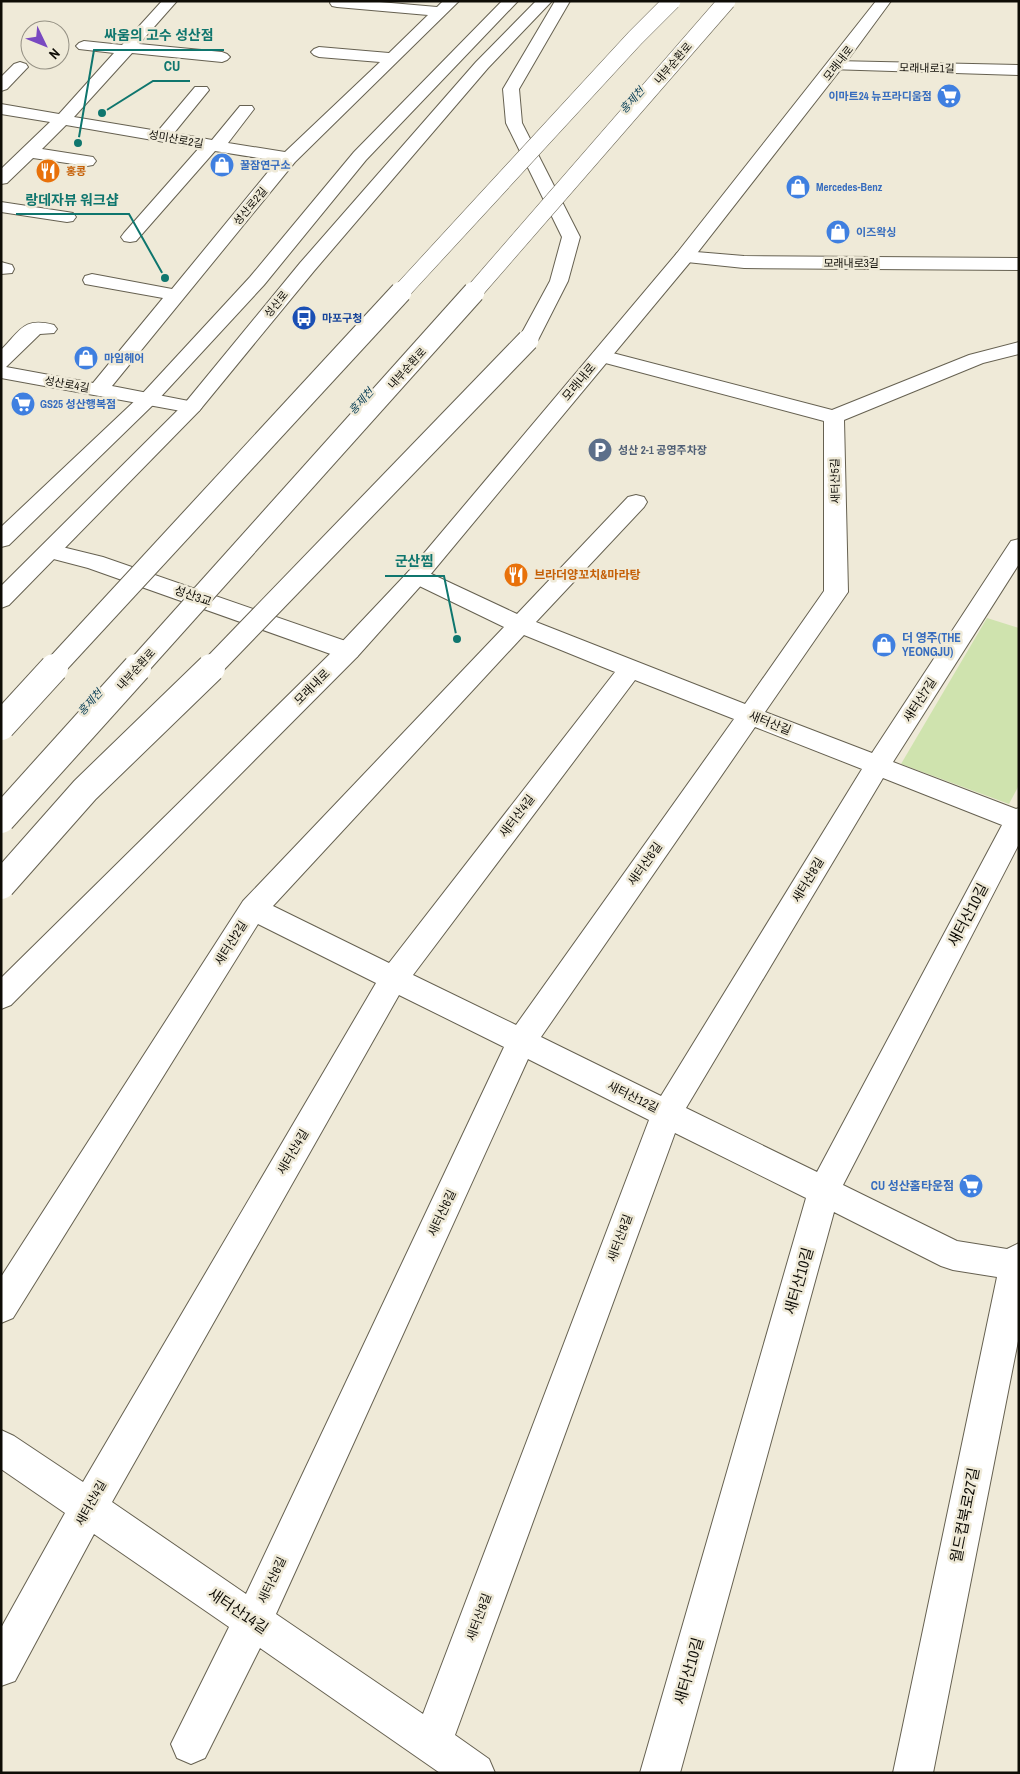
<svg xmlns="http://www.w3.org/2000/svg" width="1020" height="1774" font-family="'Archivo Narrow','Noto Sans KR',sans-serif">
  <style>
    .green { fill: #cfe3ae }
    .pier { fill: #efead8 }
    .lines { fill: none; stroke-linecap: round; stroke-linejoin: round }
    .minor-casing { stroke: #666151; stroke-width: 2 }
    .major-casing { stroke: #666151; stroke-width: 2 }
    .highway-casing { stroke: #666151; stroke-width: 2 }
    .minor { fill: #fff; fill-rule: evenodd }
    .major { fill: #fff; fill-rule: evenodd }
    .highway { fill: #fff; fill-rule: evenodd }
    .highway-bridge-far2-casing { stroke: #666151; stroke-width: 18; stroke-linecap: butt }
    .highway-bridge-far1-casing { stroke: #666151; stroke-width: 23; stroke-linecap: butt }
    .highway-bridge-casing { stroke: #666151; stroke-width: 30; stroke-linecap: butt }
    .highway-bridge-far2 { stroke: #fff; stroke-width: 17 }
    .highway-bridge-far1 { stroke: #fff; stroke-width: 21 }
    .highway-bridge { stroke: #fff; stroke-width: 28 }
    .labels { text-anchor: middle; stroke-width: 5; stroke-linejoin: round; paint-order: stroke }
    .far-street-label { font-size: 11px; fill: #0e0c06; stroke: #efead8 }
    .far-shop-label { font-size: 11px; font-weight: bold; fill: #366cbe; stroke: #efead8; text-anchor: start }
    .far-water-label { font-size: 11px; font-style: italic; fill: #0f4359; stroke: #efead8 }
    .far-food-label { font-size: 11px; font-weight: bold; fill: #c56008; stroke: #efead8; text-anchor: start }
    .far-transit-label { font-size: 11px; font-weight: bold; fill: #164399; stroke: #efead8; text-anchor: start }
    .far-service-label { font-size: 11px; font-weight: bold; fill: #4e5e75; stroke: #efead8; text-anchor: start }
    .street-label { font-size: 12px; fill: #0e0c06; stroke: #efead8 }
    .food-label { font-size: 12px; font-weight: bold; fill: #c56008; stroke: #efead8; text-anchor: start }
    .shop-label { font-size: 12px; font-weight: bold; fill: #366cbe; stroke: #efead8; text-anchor: start }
    .near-street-label { font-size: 15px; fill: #0e0c06; stroke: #efead8 }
    .leader { fill: none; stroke: #0f766e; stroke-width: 2 }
    .callout-dot { fill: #0f766e; stroke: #efead8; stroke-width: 2 }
    .callout-label { font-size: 14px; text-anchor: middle; font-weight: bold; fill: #0f766e; stroke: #efead8; stroke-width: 5; stroke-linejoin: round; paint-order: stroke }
  </style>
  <rect width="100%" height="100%" fill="#efead8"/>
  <path class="green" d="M987,618L1019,628V785L1009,804L901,764Z"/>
  <path class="pier" d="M667,1H734L62,780L73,785L1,867V709Z"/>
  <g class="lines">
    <defs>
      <g id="minor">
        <path d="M162,1H177L139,44L222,52L227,54L230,57L227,60L222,62L132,53L74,117L158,131L195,87H207L209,90L174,133L212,140L240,106H252L254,109L228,143L285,152L380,62L319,57L314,55L311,52L314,49L319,47L389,53L428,15L337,7L332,6L330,3L331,1H368L437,7L443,1H459L295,162L112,386L199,403L202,407L199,411L192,413L1,378V350C21,330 23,317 54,325L57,329L54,333L40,334L6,367L93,383L163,298L85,284L83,280L85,276L92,274L172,289L277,161L215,151L136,241L130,242L124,241L121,237L124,233L199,148L66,125L42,149L93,157L96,161L93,165L87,166L33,158L7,183L1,184V169L50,122L1,114V104L59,114L114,53L79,49L76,46L79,43L84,41L122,45Z"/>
        <path d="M835,61L1019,65V75L829,69L827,66L829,63Z"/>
        <path d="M20,62L26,64L28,67L7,89L1,91V77L14,64Z"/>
        <path d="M1,202L67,212L73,213L76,217L73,221L67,222L1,212Z"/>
        <path d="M684,251L744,256L1019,258V270L744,268L677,261L675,257L677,253Z"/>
        <path d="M1,262L12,265L14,269L12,273L1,274Z"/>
        <path d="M1019,342V354L983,363L844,420L848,592L765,712L872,753L1011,541L1019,539V564L893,762L1016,809L1019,808V844L843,1185L957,1241L1007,1249L1019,1243V1336L933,1773H893L997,1277L953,1270L941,1266L834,1212L680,1773H640L806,1198L675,1133L455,1735L489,1759L495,1773H440L260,1648L205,1758L191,1764L177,1758L171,1744L229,1627L94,1534L15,1681L1,1686V1628L65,1513L1,1469V1430L14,1436L83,1482L376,983L258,924L13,1318L1,1323V1277L243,901L504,627L409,581L405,576L409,571L417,569L425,571L517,614L628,497L636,495L644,497L647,502L644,507L536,622L745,704L824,591V421L594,360L591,356L594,352L601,350L832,410L969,355ZM524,635L615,672L389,963L273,906ZM635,680L734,719L516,1025L413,975ZM755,727L862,769L661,1096L541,1037ZM883,778L1002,825L817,1172L686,1108ZM399,995L504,1047L246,1594L112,1502ZM528,1059L649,1120L423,1714L276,1614Z"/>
        <path d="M50,544L103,557L357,645L360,651L357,657L348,659L339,657L88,568L42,556L39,551L42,546Z"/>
      </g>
      <g id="major">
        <path d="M502,1H518L366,160L264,285L155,403L9,545L1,547V527L141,395L250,277L354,152Z"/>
        <path d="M536,1H552L488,68L314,271L199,411L9,605L1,608V586L185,403L300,263L476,62Z"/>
        <path d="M876,1H891L841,69L691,261L425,581L357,657L11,1005L1,1009V978L339,645L409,571L677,253Z"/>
      </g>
      <path id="highway" d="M555,1H570L519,89L522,123L580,237L568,281L538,340L535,344L528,346L521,344L518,340L550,281L562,237L506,123L503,89Z"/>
    </defs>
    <use href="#minor" class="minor-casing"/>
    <use href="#major" class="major-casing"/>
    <use href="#highway" class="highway-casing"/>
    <use href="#minor" class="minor"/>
    <use href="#major" class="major"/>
    <use href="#highway" class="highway"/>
    <defs>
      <g id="highway-bridge-far2">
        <path d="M400,293L635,38L672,1"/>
        <path d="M473,293L727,1"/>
      </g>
      <g id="highway-bridge-far1">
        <path d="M53,669L401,292"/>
        <path d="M136,669L474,292"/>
        <path d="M210,669L528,340"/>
      </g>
      <g id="highway-bridge">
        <path d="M1,726L54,668"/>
        <path d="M1,819L137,668"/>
        <path d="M1,885L85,790L211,668"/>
      </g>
    </defs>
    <use href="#highway-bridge-far2" class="highway-bridge-far2-casing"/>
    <use href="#highway-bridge-far1" class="highway-bridge-far1-casing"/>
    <use href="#highway-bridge" class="highway-bridge-casing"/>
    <use href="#highway-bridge-far2" class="highway-bridge-far2"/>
    <use href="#highway-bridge-far1" class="highway-bridge-far1"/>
    <use href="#highway-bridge" class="highway-bridge"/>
  </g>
  <defs>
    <symbol id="supermarket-disc" viewBox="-11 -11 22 22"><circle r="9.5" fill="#3f7fe0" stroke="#efead8"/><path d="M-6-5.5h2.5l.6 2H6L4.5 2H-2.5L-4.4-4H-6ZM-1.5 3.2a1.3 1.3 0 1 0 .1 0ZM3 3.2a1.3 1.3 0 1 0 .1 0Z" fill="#fff"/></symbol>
    <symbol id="shop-disc" viewBox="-11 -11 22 22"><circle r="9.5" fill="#3f7fe0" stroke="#efead8"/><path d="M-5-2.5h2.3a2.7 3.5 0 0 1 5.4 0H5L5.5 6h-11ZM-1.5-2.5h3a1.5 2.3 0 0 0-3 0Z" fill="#fff"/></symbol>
    <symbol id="restaurant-disc" viewBox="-11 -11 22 22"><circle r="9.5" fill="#e8710a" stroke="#efead8"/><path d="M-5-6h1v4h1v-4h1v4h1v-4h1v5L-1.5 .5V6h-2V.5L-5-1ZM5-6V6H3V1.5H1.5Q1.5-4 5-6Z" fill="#fff"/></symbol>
    <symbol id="bus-disc" viewBox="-11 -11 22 22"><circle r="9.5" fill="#1a4fb4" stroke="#efead8"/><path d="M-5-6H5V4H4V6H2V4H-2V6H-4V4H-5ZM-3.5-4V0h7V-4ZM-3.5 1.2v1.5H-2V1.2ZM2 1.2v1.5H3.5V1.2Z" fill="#fff"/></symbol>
    <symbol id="parking-disc" viewBox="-11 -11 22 22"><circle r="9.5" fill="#5c6f8a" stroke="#efead8"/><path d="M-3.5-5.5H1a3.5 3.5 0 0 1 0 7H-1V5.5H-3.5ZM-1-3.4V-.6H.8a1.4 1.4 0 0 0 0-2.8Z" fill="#fff"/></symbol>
  </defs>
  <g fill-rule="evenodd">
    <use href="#supermarket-disc" x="935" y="82" width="28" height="28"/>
    <use href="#shop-disc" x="208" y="151" width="28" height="28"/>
    <use href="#restaurant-disc" x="34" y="157" width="28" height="28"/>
    <use href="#shop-disc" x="784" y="173" width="28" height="28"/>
    <use href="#shop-disc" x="824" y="218" width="28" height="28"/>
    <use href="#bus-disc" x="290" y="304" width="28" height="28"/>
    <use href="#shop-disc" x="72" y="344" width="28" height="28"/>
    <use href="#supermarket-disc" x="9" y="390" width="28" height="28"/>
    <use href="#parking-disc" x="586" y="436" width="28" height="28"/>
    <use href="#restaurant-disc" x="502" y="561" width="28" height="28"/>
    <use href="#shop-disc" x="870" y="631" width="28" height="28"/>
    <use href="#supermarket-disc" x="957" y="1172" width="28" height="28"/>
  </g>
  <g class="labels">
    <g class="far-street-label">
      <text transform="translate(673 63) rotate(-49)" y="4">내부순환로</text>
      <text transform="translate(838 63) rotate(-52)" y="4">모래내로</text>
      <text transform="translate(927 68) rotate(1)" y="4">모래내로1길</text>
      <text transform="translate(176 139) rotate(10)" y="4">성미산로2길</text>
      <text transform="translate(250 206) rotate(-50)" y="4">성산로2길</text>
      <text x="851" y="267">모래내로3길</text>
      <text transform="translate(276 304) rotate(-51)" y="4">성산로</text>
      <text transform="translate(407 368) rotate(-48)" y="4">내부순환로</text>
      <text transform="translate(67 384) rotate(10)" y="4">성산로4길</text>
      <text transform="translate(835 481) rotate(-91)" y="4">새터산5길</text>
      <text transform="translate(136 669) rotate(-48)" y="4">내부순환로</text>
    </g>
    <g class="far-shop-label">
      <text x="932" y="100" text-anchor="end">이마트24 뉴프라디움점</text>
      <text x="240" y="169">꿀잠연구소</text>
      <text x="816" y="191">Mercedes-Benz</text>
      <text x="856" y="236">이즈왁싱</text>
      <text x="104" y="362">마임헤어</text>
      <text x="40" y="408">GS25 성산행복점</text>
    </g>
    <g class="far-water-label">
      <text transform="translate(632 100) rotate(-48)" y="4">홍제천</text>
      <text transform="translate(361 401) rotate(-48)" y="4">홍제천</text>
      <text transform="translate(90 702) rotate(-48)" y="4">홍제천</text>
    </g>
    <g class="far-food-label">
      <text x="66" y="175">홍콩</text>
    </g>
    <g class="far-transit-label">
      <text x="322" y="322">마포구청</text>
    </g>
    <g class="far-service-label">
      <text x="618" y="454">성산 2-1 공영주차장</text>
    </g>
    <g class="street-label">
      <text transform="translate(579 382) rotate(-50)" y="4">모래내로</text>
      <text transform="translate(193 596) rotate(19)" y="4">성산3교</text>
      <text transform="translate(312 687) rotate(-45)" y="4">모래내로</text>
      <text transform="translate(920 700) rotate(-57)" y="4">새터산7길</text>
      <text transform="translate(770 723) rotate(22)" y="4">새터산길</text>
      <text transform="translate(517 816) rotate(-53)" y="4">새터산4길</text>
      <text transform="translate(645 864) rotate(-55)" y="4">새터산6길</text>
      <text transform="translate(808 880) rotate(-59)" y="4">새터산8길</text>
      <text transform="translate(231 943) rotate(-58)" y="4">새터산2길</text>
      <text transform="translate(633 1097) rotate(26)" y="4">새터산12길</text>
      <text transform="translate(293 1152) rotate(-60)" y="4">새터산4길</text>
      <text transform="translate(442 1213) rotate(-65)" y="4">새터산6길</text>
      <text transform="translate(620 1238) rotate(-70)" y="4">새터산8길</text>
      <text transform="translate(91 1503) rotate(-61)" y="4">새터산4길</text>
      <text transform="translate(272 1580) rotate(-65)" y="4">새터산6길</text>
      <text transform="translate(479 1617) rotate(-70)" y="4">새터산8길</text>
    </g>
    <g class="food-label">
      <text x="534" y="579">브라더양꼬치&amp;마라탕</text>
    </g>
    <g class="shop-label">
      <text x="902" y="642">더 영주(THE<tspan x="902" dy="14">YEONGJU)</tspan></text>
      <text x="954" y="1190" text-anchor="end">CU 성산홈타운점</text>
    </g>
    <g class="near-street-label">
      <text transform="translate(968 915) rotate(-62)" y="5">새터산10길</text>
      <text transform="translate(799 1281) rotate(-74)" y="5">새터산10길</text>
      <text transform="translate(965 1515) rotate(-79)" y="5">월드컵북로27길</text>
      <text transform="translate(238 1611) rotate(34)" y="5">새터산14길</text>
      <text transform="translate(689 1671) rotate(-74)" y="5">새터산10길</text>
    </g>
  </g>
  <path class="leader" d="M78 143L94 50H224M102 113L153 81H190M165 278L129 214H16M457 639L444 576H385"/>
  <g class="callout-dot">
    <circle cx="78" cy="143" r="5"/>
    <circle cx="102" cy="113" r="5"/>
    <circle cx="165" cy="278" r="5"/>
    <circle cx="457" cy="639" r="5"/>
  </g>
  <g class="callout-label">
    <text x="159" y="40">싸움의 고수 성산점</text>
    <text x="172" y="71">CU</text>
    <text x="72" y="205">랑데자뷰 워크샵</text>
    <text x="414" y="566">군산찜</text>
  </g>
  <rect width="1020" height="1774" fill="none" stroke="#0e0c06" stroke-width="5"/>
  <g transform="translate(45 45) rotate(133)"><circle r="24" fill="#efead8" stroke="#959184"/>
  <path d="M0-4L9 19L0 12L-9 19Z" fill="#7949c1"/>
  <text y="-8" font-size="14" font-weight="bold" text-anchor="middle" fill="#0e0c06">N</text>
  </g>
</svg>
